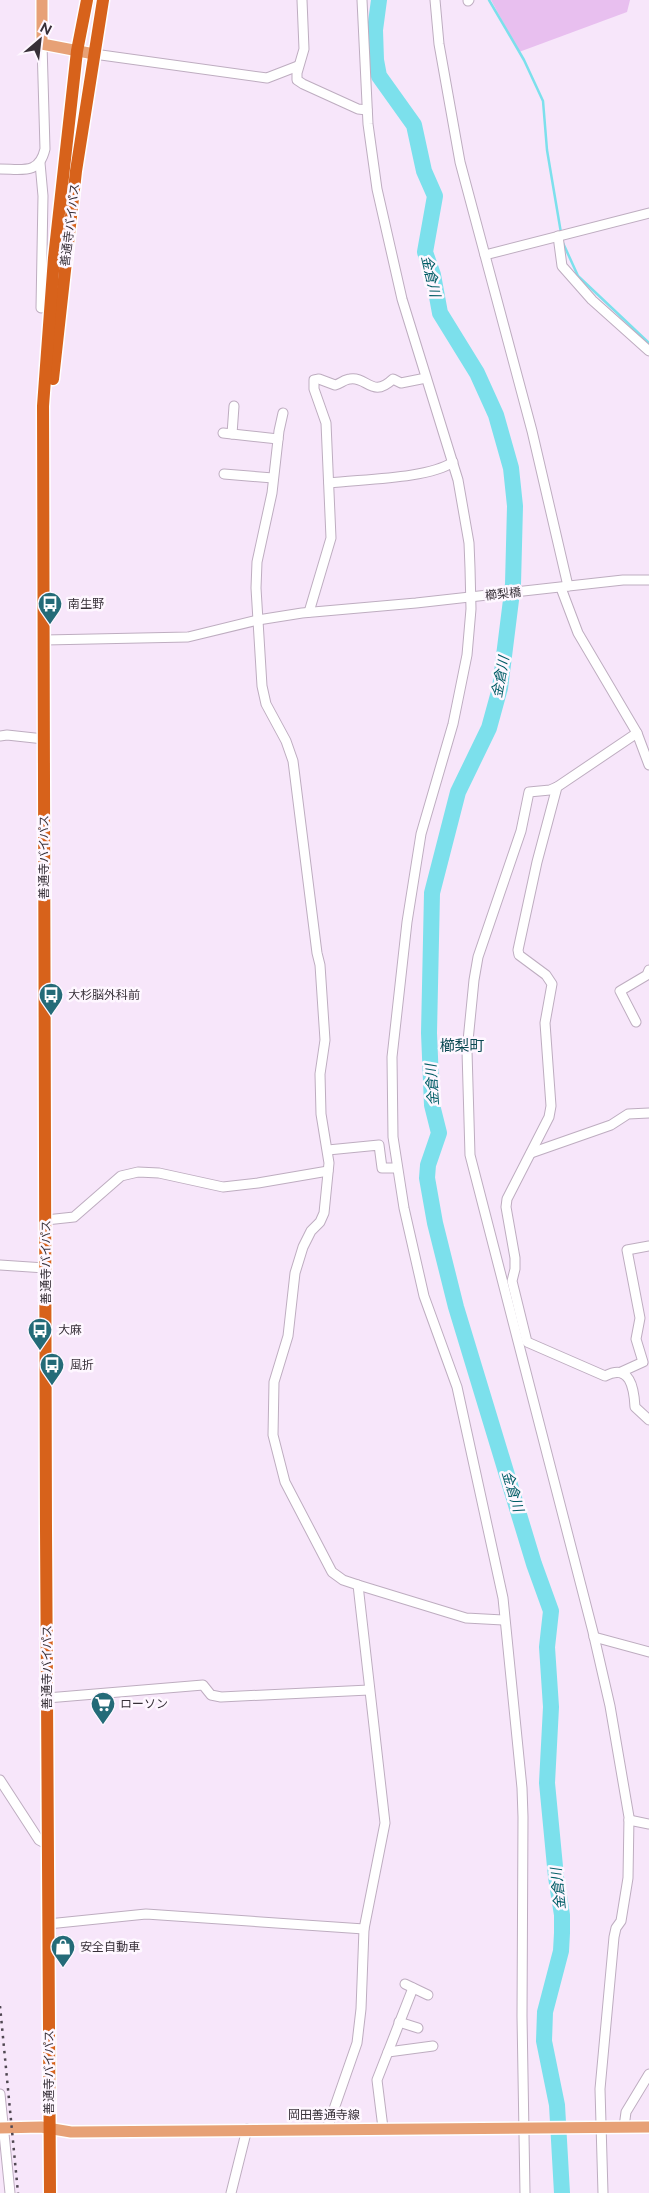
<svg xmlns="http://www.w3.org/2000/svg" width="649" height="2193" font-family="Raleway,'Noto Sans JP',sans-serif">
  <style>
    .green { fill: #e8bfef }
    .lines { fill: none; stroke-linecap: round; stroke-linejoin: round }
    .stream { stroke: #7ce0ec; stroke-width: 2.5 }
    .river { stroke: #7ce0ec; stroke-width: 16 }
    .minor-casing { stroke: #beadc0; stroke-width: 11 }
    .major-casing { stroke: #fff; stroke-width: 14 }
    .highway-casing { stroke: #fff; stroke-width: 15 }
    .minor { stroke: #fff; stroke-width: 9 }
    .major { stroke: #e7a176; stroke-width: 11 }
    .highway { stroke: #d7621b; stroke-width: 12 }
    .rail { stroke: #504852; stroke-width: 2.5; stroke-dasharray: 2.5 5; stroke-linecap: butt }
    .labels { text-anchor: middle; stroke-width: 5; stroke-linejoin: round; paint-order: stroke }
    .street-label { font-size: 12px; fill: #373038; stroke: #fef7ff }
    .poi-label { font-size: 12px; fill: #373038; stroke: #fef7ff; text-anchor: start }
    .water-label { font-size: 14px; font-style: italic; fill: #005d66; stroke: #fef7ff }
    .quarter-label { font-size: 15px; fill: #0a4852; stroke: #fef7ff }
  </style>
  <rect width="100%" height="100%" fill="#f7e6fa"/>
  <path class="green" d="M491,0H630L627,12L519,52Z"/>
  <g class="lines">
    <g class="stream">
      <path d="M489,0L524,60L543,101L547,150L561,233"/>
      <path d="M563,243L578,276L649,343"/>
    </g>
    <path class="river" d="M379,0L375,30L376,60L379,76L414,125L424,171L435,196L425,252L433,275L440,313L477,373L496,415L511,468L515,506L513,584L500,688L489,728L458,792L432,893L429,1033L432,1105L439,1133L428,1165L427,1178L435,1223L456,1307L534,1564L551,1611L547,1647L551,1707L547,1783L556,1877L562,1915V1933L561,1951L545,2012L544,2041L557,2105L562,2193"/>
    <defs>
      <g id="minor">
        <path d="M302,0L304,49L297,73V80L303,84L358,109L367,110"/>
        <path d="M362,0L368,124L377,189L402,299L458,480L469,543L470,568L471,609L467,655L453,724L421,834L407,922L392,1057L393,1137L404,1208L424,1296L457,1387L503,1598L522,1788L523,1817L522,2016L525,2193"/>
        <path d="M435,0L439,44L460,162L532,431L568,586"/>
        <path d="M468,1L469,0"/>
        <path d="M94,54L267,78L298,66"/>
        <path d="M40,163L43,196L41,308"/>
        <path d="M0,169C22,169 39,175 45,149L42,44"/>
        <path d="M558,236L562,266L592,300L649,351"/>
        <path d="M485,255L649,213"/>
        <path d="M283,413L279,431L272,493L257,562L256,588L262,686L266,704L286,741L293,761L317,953L320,965L325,1040L320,1074L321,1114L329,1163L324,1213L320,1222L311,1231L303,1247L295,1273L288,1336L274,1382L273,1435L285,1482L332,1572L343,1580L358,1585L466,1618L503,1620"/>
        <path d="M223,433L278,439"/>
        <path d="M232,434L234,406"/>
        <path d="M224,474L273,478"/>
        <path d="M329,483C361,479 428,479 453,462"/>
        <path d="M561,588L578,633L637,733L649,765"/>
        <path d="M309,612L331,538L326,423L314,389V380L319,379L335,385C340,384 345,379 350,379C367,376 372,399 393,379L401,383L426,378"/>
        <path d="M45,640L188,637L258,620L302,613L416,603L623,580H649"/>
        <path d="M637,733L557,787L537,862L518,950L519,955L546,975L552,984L545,1023L551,1106L549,1117L507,1199L506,1207L515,1258V1269L512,1281L527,1342L605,1376C630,1363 634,1388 635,1407L649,1420"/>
        <path d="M0,736L7,735L44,739"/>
        <path d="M557,787L550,790L529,792L521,831L478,957L474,980L467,1051L470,1155L593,1632L610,1706L629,1817L628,1878L621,1921L616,1928L614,1937L600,2089L603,2193"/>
        <path d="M636,1022L620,991L647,975L649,970"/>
        <path d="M328,1150L379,1145L382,1168H397"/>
        <path d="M531,1153L611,1125L628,1114L649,1113"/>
        <path d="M46,1220L74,1217L121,1176L138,1172L159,1173L223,1187L258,1183L328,1171"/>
        <path d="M0,1265L45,1268"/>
        <path d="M621,1372L643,1362L636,1339L640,1318L627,1250L649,1246"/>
        <path d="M594,1637L649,1652"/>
        <path d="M47,1698L203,1685L211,1695L221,1697L369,1690"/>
        <path d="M0,1780L39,1840L48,1845"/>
        <path d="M629,1820L649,1824"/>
        <path d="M48,1924L146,1914L364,1929"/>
        <path d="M405,1984L428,1995"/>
        <path d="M399,2022L418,2028"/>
        <path d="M388,2052L433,2046"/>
        <path d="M0,2094L10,2193"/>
        <path d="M624,2127L626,2112L649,2074"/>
        <path d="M383,2128L377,2080L413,1988"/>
        <path d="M327,2129L357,2043L361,2009L364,1929L385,1823L358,1585"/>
        <path d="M231,2193L247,2129"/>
      </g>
      <g id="major">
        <path d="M42,0V44L94,54"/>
        <path d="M0,2128L41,2127L71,2132L649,2127"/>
      </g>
      <g id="highway">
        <path d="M53,379L76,171L103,0"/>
        <path d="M50,2193L46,1529L43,406L54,258L77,51L87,0"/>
      </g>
    </defs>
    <use href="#minor" class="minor-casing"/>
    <use href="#major" class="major-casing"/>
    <use href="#highway" class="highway-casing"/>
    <use href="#minor" class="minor"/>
    <use href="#major" class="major"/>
    <use href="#highway" class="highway"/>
    <path class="rail" d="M0,2006L18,2193"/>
  </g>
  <defs>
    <symbol id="bus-pin" viewBox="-11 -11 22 30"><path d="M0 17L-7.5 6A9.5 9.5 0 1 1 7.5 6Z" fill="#246b78" stroke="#fef7ff"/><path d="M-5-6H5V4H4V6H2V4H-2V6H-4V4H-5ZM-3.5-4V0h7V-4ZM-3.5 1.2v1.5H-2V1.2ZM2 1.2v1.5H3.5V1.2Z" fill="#fff"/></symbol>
    <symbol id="supermarket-pin" viewBox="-11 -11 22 30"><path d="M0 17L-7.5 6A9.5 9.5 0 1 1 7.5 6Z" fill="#246b78" stroke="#fef7ff"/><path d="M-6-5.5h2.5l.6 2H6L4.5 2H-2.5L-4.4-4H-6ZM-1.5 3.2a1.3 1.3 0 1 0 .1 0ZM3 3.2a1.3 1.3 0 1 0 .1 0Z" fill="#fff"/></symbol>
    <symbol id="shop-pin" viewBox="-11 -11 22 30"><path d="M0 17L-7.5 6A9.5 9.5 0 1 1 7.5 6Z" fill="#246b78" stroke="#fef7ff"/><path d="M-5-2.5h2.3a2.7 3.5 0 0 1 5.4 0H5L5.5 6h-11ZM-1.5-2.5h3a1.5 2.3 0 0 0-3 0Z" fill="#fff"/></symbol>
  </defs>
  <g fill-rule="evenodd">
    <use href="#bus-pin" x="36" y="590" width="28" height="38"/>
    <use href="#bus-pin" x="37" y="981" width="28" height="38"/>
    <use href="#bus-pin" x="26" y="1316" width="28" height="38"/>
    <use href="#bus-pin" x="38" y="1351" width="28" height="38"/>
    <use href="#supermarket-pin" x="89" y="1690" width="28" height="38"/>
    <use href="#shop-pin" x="49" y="1933" width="28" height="38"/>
  </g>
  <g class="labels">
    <g class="street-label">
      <text transform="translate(70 225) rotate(-83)" y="4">善通寺バイパス</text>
      <text transform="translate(503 594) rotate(-6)" y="4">櫛梨橋</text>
      <text transform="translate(44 857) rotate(-90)" y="4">善通寺バイパス</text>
      <text transform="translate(46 1262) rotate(-90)" y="4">善通寺バイパス</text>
      <text transform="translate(47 1667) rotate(-90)" y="4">善通寺バイパス</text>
      <text transform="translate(49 2072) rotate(-90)" y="4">善通寺バイパス</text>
      <text x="324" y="2119">岡田善通寺線</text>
    </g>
    <g class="poi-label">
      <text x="68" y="608">南生野</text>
      <text x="68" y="999">大杉脳外科前</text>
      <text x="58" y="1334">大麻</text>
      <text x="70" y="1369">風折</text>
      <text x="120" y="1708">ローソン</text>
      <text x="80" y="1951">安全自動車</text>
    </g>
    <g class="water-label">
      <text transform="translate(431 276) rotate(77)" y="5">金倉川</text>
      <text transform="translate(500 677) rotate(-80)" y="5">金倉川</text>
      <text transform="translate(432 1085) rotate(-94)" y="5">金倉川</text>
      <text transform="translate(513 1491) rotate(73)" y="5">金倉川</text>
      <text transform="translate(558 1889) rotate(-96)" y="5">金倉川</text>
    </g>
    <g class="quarter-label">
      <text x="462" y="1051">櫛梨町</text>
    </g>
  </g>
  <g transform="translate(40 40) rotate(28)" stroke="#fef7ff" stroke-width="4" paint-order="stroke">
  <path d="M0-4L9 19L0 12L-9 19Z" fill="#373038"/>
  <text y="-8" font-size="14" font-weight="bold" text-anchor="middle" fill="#373038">N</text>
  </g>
</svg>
